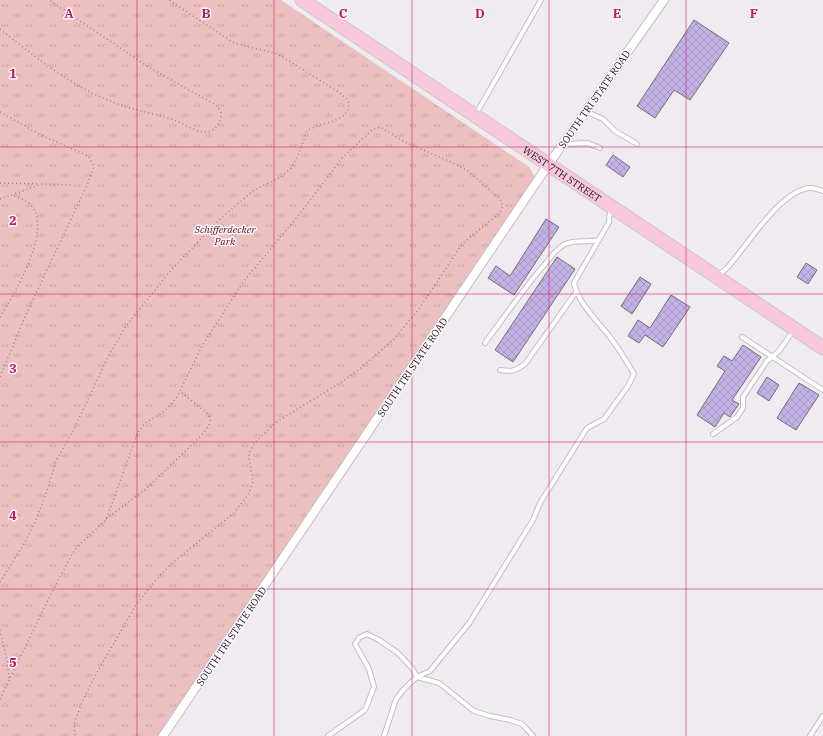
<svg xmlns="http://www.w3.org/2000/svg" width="823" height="736" font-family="'IBM Plex Serif',serif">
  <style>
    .grass { fill: url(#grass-tufts) }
    .building { fill: url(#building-cross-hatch); stroke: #727076 }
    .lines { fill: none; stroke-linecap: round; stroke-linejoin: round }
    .service-casing { stroke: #c3bec3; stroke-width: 6 }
    .minor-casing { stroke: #c3bec3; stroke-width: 10 }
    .primary-casing { stroke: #c9c8c9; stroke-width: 15 }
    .path { stroke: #8d898d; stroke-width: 1.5; stroke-dasharray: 1 3; stroke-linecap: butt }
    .service { stroke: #fff; stroke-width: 4 }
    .minor { stroke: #fff; stroke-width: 8 }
    .primary { stroke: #f8c8dd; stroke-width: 13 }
    .grid { fill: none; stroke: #c2185b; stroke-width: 1; stroke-opacity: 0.55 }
    .labels { text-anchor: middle; stroke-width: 3; stroke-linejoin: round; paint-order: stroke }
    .street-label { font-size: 10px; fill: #1c1a1c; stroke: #fef8fe }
    .park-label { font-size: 10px; font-style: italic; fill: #570e1a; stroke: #fef8fe }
    .grid-label { font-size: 13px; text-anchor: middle; font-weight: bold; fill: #c2185b; stroke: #fef8fe; stroke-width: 3; stroke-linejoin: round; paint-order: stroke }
  </style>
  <defs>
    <pattern id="grass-tufts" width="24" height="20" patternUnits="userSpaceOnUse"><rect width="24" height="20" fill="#edc0c0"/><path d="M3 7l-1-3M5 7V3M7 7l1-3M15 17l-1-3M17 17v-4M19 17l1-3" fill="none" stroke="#cba4a4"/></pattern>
    <pattern id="building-cross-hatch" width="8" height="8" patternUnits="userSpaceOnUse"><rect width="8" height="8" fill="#c4b1e5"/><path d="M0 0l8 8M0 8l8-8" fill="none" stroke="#a898c4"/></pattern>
  </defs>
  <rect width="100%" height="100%" fill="#f0ebf0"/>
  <path class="grass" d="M0,0H281L529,167L534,175V180L160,736H0Z"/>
  <g class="building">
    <path d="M694,20L729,43L690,100L674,90L655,118L637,106Z"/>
    <path d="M613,155L630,167L623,177L606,165Z"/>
    <path d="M546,219L559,227L514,295L488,278L496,266L510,276Z"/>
    <path d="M557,257L575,269L513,362L495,350Z"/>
    <path d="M806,263L817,270L808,284L797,277Z"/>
    <path d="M640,277L651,284L632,314L621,306Z"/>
    <path d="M671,295L690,307L663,347L645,335L639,343L628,336L638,320L650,328Z"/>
    <path d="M743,345L761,357L732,400L739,404L730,417L724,413L715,427L697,415L725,371L717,366L724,356L732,361Z"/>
    <path d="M767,377L779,385L769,401L757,393Z"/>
    <path d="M799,383L819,395L796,430L777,418Z"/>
  </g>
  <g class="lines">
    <defs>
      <g id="service">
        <path d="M585,111L603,119L615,131L637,144"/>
        <path d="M476,114L541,0"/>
        <path d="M564,144L588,143L600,148"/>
        <path d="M717,274L721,273L728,267C746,247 782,188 811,188C815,188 819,190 823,191"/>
        <path d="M742,337L823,390"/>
        <path d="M485,343C505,316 524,288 545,264C551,257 557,248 565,244C576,239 588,243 599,240"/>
        <path d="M500,370C512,372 515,371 525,364L576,292"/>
        <path d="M713,434L737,417L743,408V397L767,361L779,351L793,331"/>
        <path d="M328,736L365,710L374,687L369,669L355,644L359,638L367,634L379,640L398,653L412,668L417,677L439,683L474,711L490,716L510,720L522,724L533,736"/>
        <path d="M384,736L396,699L405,688L417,677L430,671L470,622L533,520L540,503L587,428L604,419L628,386L634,374C627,362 619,349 610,337C597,320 579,305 574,283L609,222L610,209"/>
        <path d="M810,736L823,716"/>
      </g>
      <path id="minor" d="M163,736L548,165L664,0"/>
      <g id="primary">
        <path id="s1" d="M302,0L823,348"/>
      </g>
    </defs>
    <use href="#service" class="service-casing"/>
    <use href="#minor" class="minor-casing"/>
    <use href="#primary" class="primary-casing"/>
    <g class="path">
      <path d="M0,29C34,56 69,85 110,101C131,110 153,113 174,120C188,125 206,141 218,125C221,121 222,115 220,111C219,108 217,106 214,104L150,68L49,0"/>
      <path d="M0,112L43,136L88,156L94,166L88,183L25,317L0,377"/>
      <path d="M0,183L40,184"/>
      <path d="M0,199L42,184L71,185"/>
      <path d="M0,317C14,294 53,231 31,205C26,200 19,198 12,195"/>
      <path d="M106,519L146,489L202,435C207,428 213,422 208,414L180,391"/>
      <path d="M0,582L24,544L36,520L47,491L56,461L73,431L108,357L126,326L172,269L218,221L254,190L281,177L291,168L298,156L307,131C319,122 355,122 348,100L340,93L278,54L234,43L169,0"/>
      <path d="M0,630L7,661L9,679"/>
      <path d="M0,699L48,600L72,554L78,546L106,520L138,432L145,423L165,411L177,397L202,346L243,282L298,216L343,157L372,130L380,127L405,142L451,162L468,171L500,199L503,206L500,213L463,243L419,309L394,339L362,367L343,381L275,423L254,444L249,453V458L253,482L248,495L234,513L171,564L156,580L136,605L95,676L82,702L74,724L75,736"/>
    </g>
    <use href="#service" class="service"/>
    <use href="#minor" class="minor"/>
    <use href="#primary" class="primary"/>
  </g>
  <path class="grid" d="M137,0V736M274,0V736M412,0V736M549,0V736M686,0V736M0,147H823M0,294H823M0,442H823M0,589H823"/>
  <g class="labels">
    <g class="street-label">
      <text transform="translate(594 99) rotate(-55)" y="4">SOUTH TRI STATE ROAD</text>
      <text dy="4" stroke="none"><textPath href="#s1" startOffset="313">WEST 7TH STREET</textPath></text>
      <text transform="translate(412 367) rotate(-56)" y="4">SOUTH TRI STATE ROAD</text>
      <text transform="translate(231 636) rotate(-56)" y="4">SOUTH TRI STATE ROAD</text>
    </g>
    <g class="park-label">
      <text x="225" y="233">Schifferdecker<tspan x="225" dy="12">Park</tspan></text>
    </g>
  </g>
  <g class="grid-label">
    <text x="69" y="18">A</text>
    <text x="206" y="18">B</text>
    <text x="343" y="18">C</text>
    <text x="480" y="18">D</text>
    <text x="617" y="18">E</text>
    <text x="754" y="18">F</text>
    <text x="13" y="78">1</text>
    <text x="13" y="225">2</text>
    <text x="13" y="373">3</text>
    <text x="13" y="520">4</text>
    <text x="13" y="667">5</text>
  </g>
</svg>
